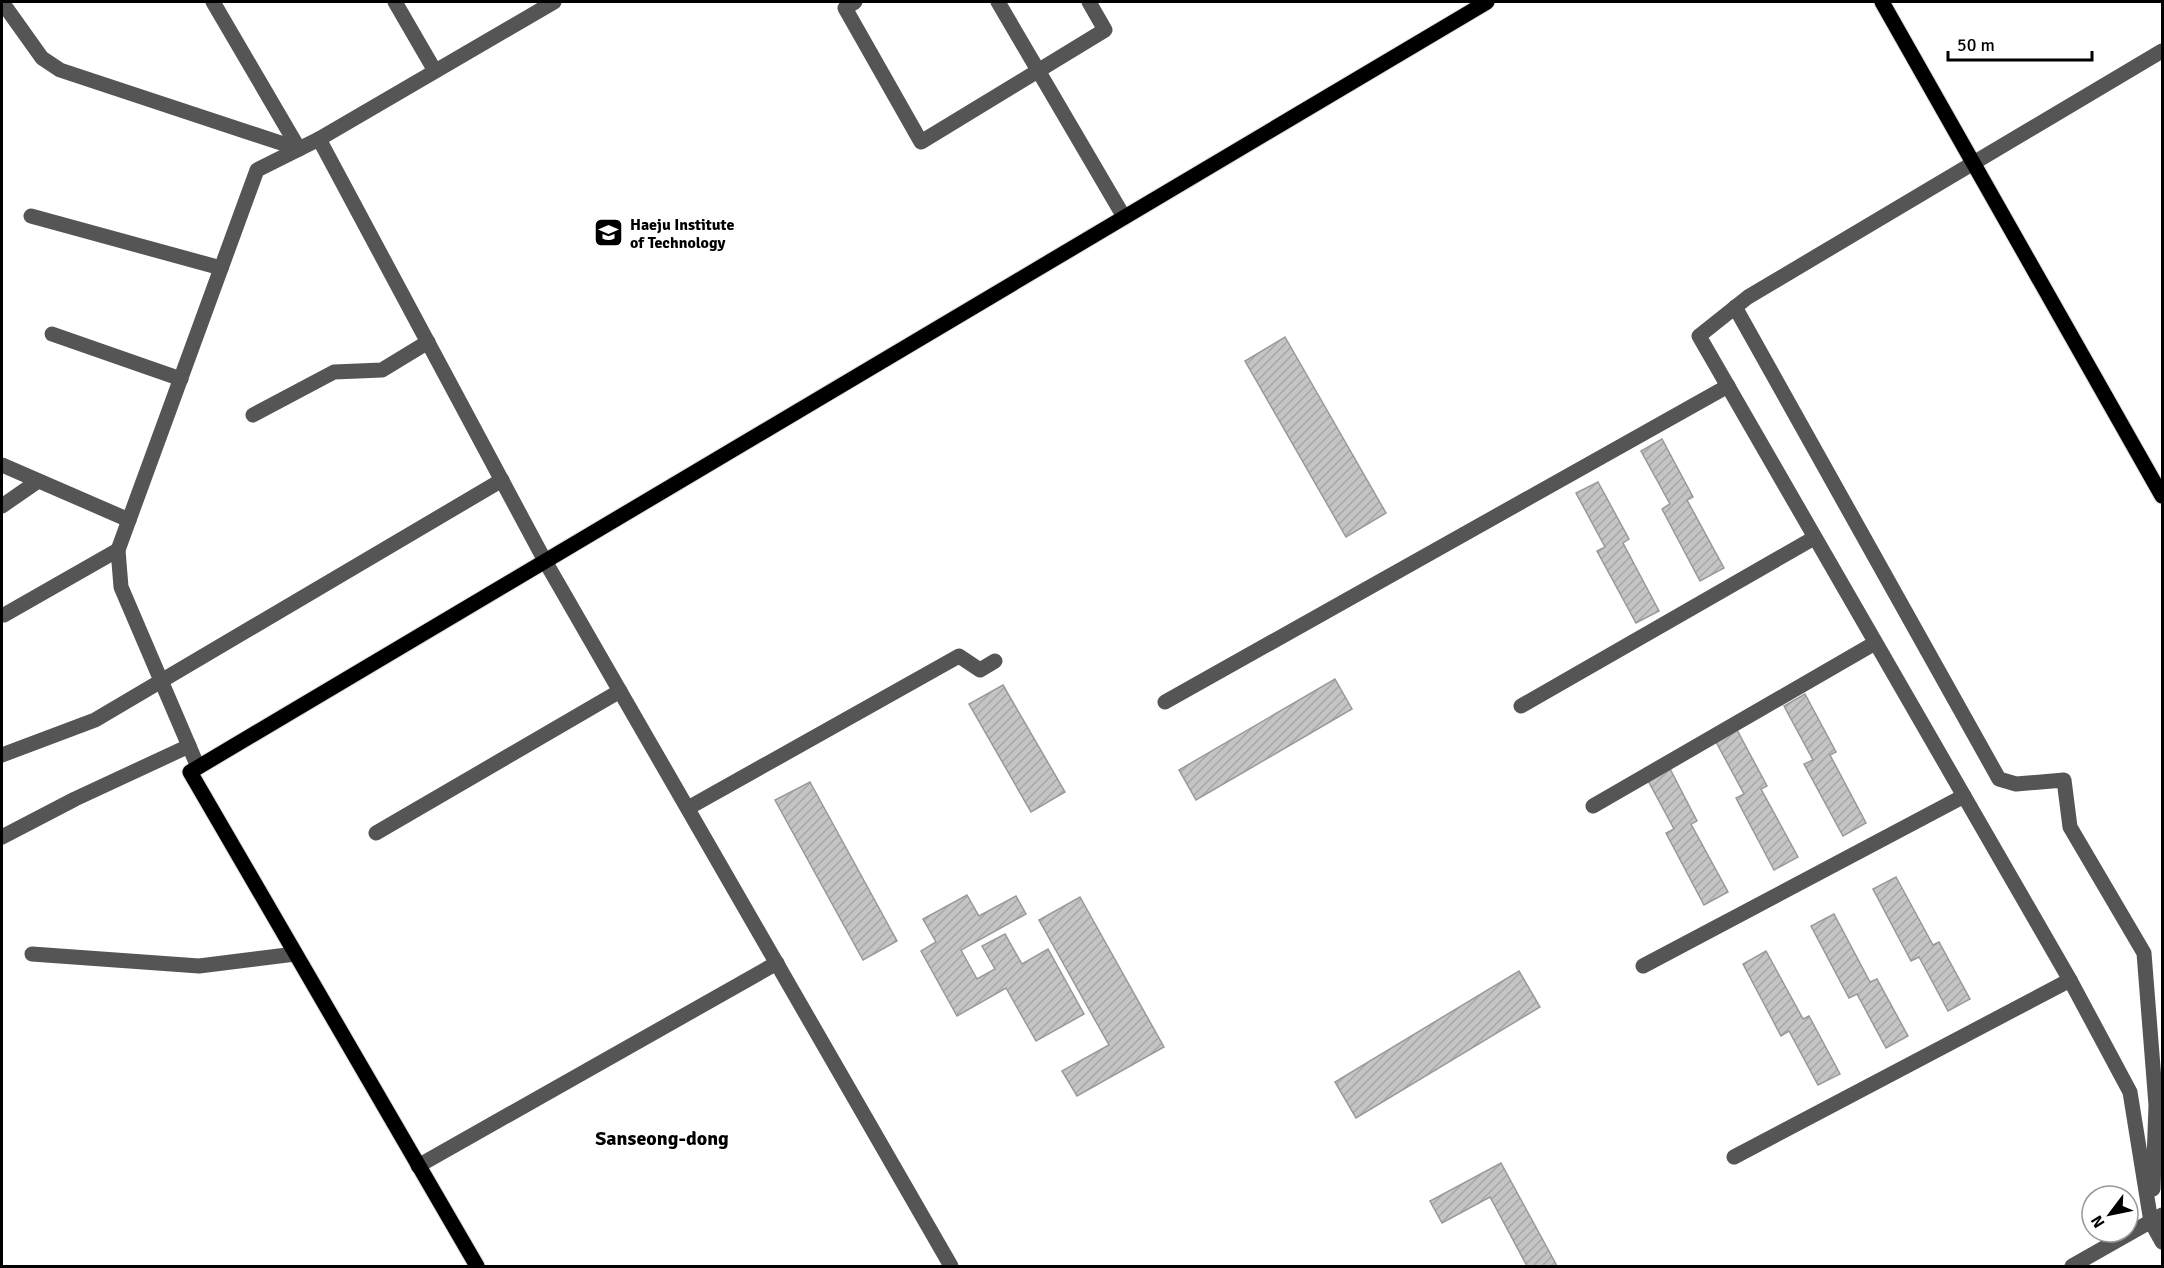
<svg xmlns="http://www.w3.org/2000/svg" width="2164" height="1268" font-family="Signika,sans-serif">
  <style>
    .building { fill: url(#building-hatch); stroke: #999; stroke-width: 1.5 }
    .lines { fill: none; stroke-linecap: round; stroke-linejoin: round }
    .major-casing { stroke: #dbdbdb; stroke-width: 17 }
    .minor { stroke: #555; stroke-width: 15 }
    .major { stroke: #000; stroke-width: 15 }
    .labels { text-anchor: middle; stroke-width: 6; stroke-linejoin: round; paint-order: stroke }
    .poi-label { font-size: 16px; font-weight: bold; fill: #000; stroke: #fff; text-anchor: start }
    .quarter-label { font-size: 20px; font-weight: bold; fill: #000; stroke: #fff }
  </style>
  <defs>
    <pattern id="building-hatch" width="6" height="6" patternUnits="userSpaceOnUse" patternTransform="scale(1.5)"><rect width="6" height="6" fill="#c4c4c4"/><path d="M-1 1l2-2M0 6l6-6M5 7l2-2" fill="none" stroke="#a7a7a7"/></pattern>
  </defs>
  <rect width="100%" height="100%" fill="#fff"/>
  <g class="building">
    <path d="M1285,337L1386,513L1346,537L1245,361Z"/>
    <path d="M1662,439L1693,497L1687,500L1724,568L1700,581L1662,509L1670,504L1641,451Z"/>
    <path d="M1598,482L1629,539L1623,543L1659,611L1636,623L1597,551L1605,547L1576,493Z"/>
    <path d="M1335,679L1352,709L1196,800L1179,770Z"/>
    <path d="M1003,685L1065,792L1031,812L969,704Z"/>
    <path d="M1805,694L1836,752L1830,755L1866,823L1843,836L1804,764L1813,760L1784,706Z"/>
    <path d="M1736,728L1767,786L1761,789L1798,857L1774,870L1736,798L1744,794L1715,740Z"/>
    <path d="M1667,763L1697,821L1691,824L1728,892L1704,905L1666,833L1674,829L1645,775Z"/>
    <path d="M810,782L897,941L863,960L775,800Z"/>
    <path d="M1896,877L1933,945L1939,942L1970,999L1948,1011L1919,957L1911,961L1873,889Z"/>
    <path d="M967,895L979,916L1016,896L1026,914L961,950L977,979L995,969L982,946L1005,934L1022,964L1048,949L1084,1014L1036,1041L1006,988L957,1016L921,951L936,942L923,919Z"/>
    <path d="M1080,897L1164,1047L1077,1096L1062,1071L1109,1045L1039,920Z"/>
    <path d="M1834,914L1870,982L1877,979L1908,1036L1886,1048L1857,994L1849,998L1811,926Z"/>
    <path d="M1766,951L1803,1019L1809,1016L1840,1074L1818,1085L1789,1031L1781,1036L1743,964Z"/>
    <path d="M1519,971L1540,1007L1356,1118L1335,1082Z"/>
    <path d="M1501,1163L1557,1266H1527L1490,1197L1442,1223L1430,1201Z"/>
  </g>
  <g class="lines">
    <defs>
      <g id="major">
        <path d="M1882,2L2162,496"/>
        <path d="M477,1266L190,772L1487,2"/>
      </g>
    </defs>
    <use href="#major" class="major-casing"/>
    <g class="minor">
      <path d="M2,2L42,58L60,70L299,149"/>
      <path d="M213,2L299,149"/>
      <path d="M395,2L435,71"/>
      <path d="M554,2L319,139L545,561L951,1266"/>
      <path d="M855,2L845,8L921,142L1105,30L1089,2"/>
      <path d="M998,2L1124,217"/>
      <path d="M2162,51L1748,297L1699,336L2070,980L2130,1092L2151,1222L2162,1242"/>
      <path d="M31,216L221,268"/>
      <path d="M1735,307L1999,779L2016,784L2064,780L2070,827L2144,953L2156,1105L2153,1189"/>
      <path d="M52,334L181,379"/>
      <path d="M253,415L334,372L382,370L428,342"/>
      <path d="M2,465L129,520"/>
      <path d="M2,506L38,481"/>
      <path d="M4,615L118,550"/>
      <path d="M1165,702L1728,386"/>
      <path d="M1521,706L1814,538"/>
      <path d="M2,755L95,720L502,480"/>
      <path d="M198,767L121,587L118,550L257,170L319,139"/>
      <path d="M1593,806L1875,643"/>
      <path d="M688,808L959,656L980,670L995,661"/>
      <path d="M376,833L620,691"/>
      <path d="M2,837L75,799L189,746"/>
      <path d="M32,954L199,966L295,954"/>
      <path d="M1643,966L1964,796"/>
      <path d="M1734,1157L2070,980"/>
      <path d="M418,1166L777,963"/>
      <path d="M2072,1266L2162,1215"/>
    </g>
    <use href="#major" class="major"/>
  </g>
  <defs>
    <symbol id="university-square" viewBox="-11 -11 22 22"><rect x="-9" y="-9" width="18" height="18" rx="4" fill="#000" stroke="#fff"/><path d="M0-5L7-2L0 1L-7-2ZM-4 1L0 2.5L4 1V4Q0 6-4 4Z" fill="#fff"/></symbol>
  </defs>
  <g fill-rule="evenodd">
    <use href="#university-square" x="592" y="216" width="33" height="33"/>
  </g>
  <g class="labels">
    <g class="poi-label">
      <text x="630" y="230">Haeju Institute<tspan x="630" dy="18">of Technology</tspan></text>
    </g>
    <g class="quarter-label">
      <text x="662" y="1145">Sanseong-dong</text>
    </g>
  </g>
  <rect width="2164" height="1268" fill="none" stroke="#000000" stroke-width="6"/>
  <g transform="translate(2110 1214) rotate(238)"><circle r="28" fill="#ffffff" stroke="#999999" stroke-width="1.5"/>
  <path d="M0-4.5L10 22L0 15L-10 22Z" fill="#000000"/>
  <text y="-9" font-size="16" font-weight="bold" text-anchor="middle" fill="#000000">N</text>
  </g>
  <path d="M1948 51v9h144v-9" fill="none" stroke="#000000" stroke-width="3"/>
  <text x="1957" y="51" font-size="18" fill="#000000" stroke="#ffffff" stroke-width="4.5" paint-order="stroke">50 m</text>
</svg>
